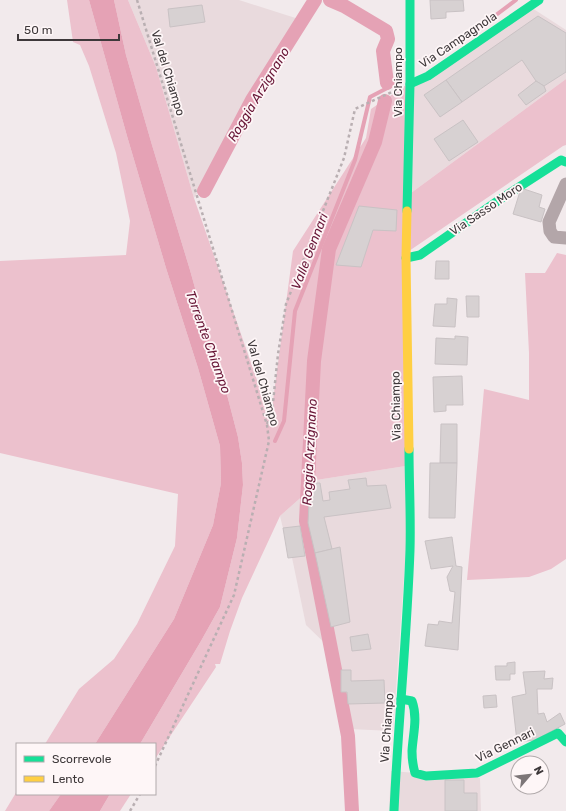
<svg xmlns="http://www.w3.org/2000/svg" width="566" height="811" font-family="Rubik,sans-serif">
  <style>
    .built { fill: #e9dadd }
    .green { fill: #ecc1cd }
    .water { fill: #e5a2b5 }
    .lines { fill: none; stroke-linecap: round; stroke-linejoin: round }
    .stream { stroke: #e5a2b5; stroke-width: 4 }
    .canal { stroke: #e5a2b5; stroke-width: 14 }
    .building { fill: #d7d1d2; stroke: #c9c2c4 }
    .path { stroke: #b9afb2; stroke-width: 2.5; stroke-dasharray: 3 3; stroke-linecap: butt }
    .street { stroke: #b3a6a9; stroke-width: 13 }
    .fast { stroke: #16e098; stroke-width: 9 }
    .slow { stroke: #ffcf43; stroke-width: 9 }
    .labels { text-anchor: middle; stroke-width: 3.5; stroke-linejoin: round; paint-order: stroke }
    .street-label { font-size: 12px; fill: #3e383a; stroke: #fef6f7 }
    .water-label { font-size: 13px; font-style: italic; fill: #681536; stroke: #fef6f7 }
  </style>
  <rect width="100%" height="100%" fill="#f2eaec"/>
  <g class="built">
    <path d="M128,0H239L308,22L194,198L156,67Z"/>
    <path d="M532,8L566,30V79L411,193L412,81Z"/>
    <path d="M412,465L393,731L349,729L334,652L306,625L290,548L287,545L280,516L306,493L310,481Z"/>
    <path d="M391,771L480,778L481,811H389Z"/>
  </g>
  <g class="green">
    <path d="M67,0H89L127,136L166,268L198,368L220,446L221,483L213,525L174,619L95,744H45L79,689L114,659L137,624L175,546L178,494L0,453V261L126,255L130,221L116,153L89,66L80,45L73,42Z"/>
    <path d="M114,0H128L156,67L194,198L269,415L272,408L293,251L366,138L371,109L412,81L411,193L566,79V145L563,146L409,251L412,465L310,481L306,493L280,516L242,598L230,631L220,664H215L216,667L155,759V744H140L201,641L220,607L237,538L243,485L242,463L238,437L224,383L210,342L190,270L152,145L126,55Z"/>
    <path d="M557,253L566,255V559L551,569L529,577L467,580L484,389L529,400V353L525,273H545Z"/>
    <path d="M17,791V794H61L49,811H5Z"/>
    <path d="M110,794H131L120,811H100Z"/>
  </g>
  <g class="water">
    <path d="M89,0H114L126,55L152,145L190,270L210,342L224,383L238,437L242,463L243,485L237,538L220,607L201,641L140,744H95L174,619L213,525L221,483L220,446L198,368L166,268L127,136Z"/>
    <path d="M61,794H110L100,811H49Z"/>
  </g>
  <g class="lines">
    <g class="stream">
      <path d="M480,27L516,0"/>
      <path d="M275,441L284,421L295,311L355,160L370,97L395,84"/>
    </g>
    <g class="canal">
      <path d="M330,0L344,6L386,31L388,39L383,51L387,83"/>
      <path d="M204,191L252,100L315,0"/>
      <path d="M352,811L348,736L306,521L314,361L329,249L375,142L385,101"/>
    </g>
  </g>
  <g class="building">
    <path d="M430,0H463L464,11L446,12V18L431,19Z"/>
    <path d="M202,5L205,22L170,27L168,9Z"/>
    <path d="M538,16L566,33V72L544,86L536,81L522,60L462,102L446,80Z"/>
    <path d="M446,80L462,102L440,117L424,95Z"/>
    <path d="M536,81L544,86L546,91L526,105L518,95Z"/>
    <path d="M463,120L478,142L449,161L434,139Z"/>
    <path d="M521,188L542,195L539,207L545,209L541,222L513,214Z"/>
    <path d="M359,206L397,210L396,231L373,230L361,267L336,265Z"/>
    <path d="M436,261H449V279H435Z"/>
    <path d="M466,296H479V317H467Z"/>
    <path d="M447,298L457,299L455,327L433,326L435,304H447Z"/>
    <path d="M455,336L468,337L467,365L435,364L436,338L455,339Z"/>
    <path d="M462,376L463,405H446V411L434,412L433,377Z"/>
    <path d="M441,424H457V463H440Z"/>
    <path d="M430,463H457L455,518H429Z"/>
    <path d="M366,478L367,486L386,485L391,508L324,517L332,549L315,553L308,523L310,483H320L323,501L330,500L329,492L350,489L348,480Z"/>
    <path d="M300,526L305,556L288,558L283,528Z"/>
    <path d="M452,537L456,566L462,567L458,650L425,646L428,624L438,625L439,621L452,623L455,592L450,591L447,577L453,566L431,569L425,541Z"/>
    <path d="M340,547L350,622L331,627L315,553Z"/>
    <path d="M368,634L371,649L352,651L350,637Z"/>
    <path d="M515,662V674H510V680H496L495,666H507V663Z"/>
    <path d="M341,670H351V681L384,680L385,703L348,704L347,692H341Z"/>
    <path d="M545,671L544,679L553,678L552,689H537L538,714L544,713L547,722L560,713L565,724L535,740L517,742L512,697L526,694L523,672Z"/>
    <path d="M496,695L497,707L484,708L483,696Z"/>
    <path d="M445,780H464V793H477V811H445Z"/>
  </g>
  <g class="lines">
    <g class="path">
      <path d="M137,0L267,425L269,441L234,595L155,766"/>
      <path d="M267,424L272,412L278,354L286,304L344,158L355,109L396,90"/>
      <path d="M130,811L140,794"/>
    </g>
    <path class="street" d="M566,184L549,222L550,231L554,237L566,238"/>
    <g class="fast">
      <path d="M410,84L428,76L539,0"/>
      <path d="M407,211L410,84V0"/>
      <path d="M406,258L420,255L499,200L561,160L566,162"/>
      <path d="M401,699L412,701C418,718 413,734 412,751C412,759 413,766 415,773L426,776L477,773L558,733L566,742"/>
      <path d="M394,811C398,724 407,637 410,550C411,516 409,483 409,449"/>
    </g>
    <path class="slow" d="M407,211L406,258L409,449"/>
  </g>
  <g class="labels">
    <g class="street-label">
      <text transform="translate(458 40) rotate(-34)" y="4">Via Campagnola</text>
      <text transform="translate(168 73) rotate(73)" y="4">Val del Chiampo</text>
      <text transform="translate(398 82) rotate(-90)" y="4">Via Chiampo</text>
      <text transform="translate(486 209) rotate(-34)" y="4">Via Sasso Moro</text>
      <text transform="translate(263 383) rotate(74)" y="4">Val del Chiampo</text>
      <text transform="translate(396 406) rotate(-91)" y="4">Via Chiampo</text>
      <text transform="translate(387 728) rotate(-86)" y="4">Via Chiampo</text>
      <text transform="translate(505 745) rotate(-26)" y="4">Via Gennari</text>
    </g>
    <g class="water-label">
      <text transform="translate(258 94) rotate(-59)" y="5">Roggia Arzignano</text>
      <text transform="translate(309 251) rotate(-69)" y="5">Valle Gennari</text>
      <text transform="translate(209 342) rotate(70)" y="5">Torrente Chiampo</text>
      <text transform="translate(309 452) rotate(-87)" y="5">Roggia Arzignano</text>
    </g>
  </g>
  <rect x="16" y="743" width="140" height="52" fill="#fef6f7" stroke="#b1aaab"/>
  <rect x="24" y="756" width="20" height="6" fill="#16e098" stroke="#b1aaab"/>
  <text x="52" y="763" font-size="12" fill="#3e383a">Scorrevole</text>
  <rect x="24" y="776" width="20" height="6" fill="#ffcf43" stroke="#b1aaab"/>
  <text x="52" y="783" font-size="12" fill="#3e383a">Lento</text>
  <g transform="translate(530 775) rotate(62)"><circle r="19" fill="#fef6f7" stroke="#b1aaab"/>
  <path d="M0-3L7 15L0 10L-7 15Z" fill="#7d7678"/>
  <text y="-6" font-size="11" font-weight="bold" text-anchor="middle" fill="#3e383a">N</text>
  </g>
  <path d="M18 34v6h101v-6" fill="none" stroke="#3e383a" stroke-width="2"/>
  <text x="24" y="34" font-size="12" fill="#3e383a" stroke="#fef6f7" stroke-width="3" paint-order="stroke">50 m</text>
</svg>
